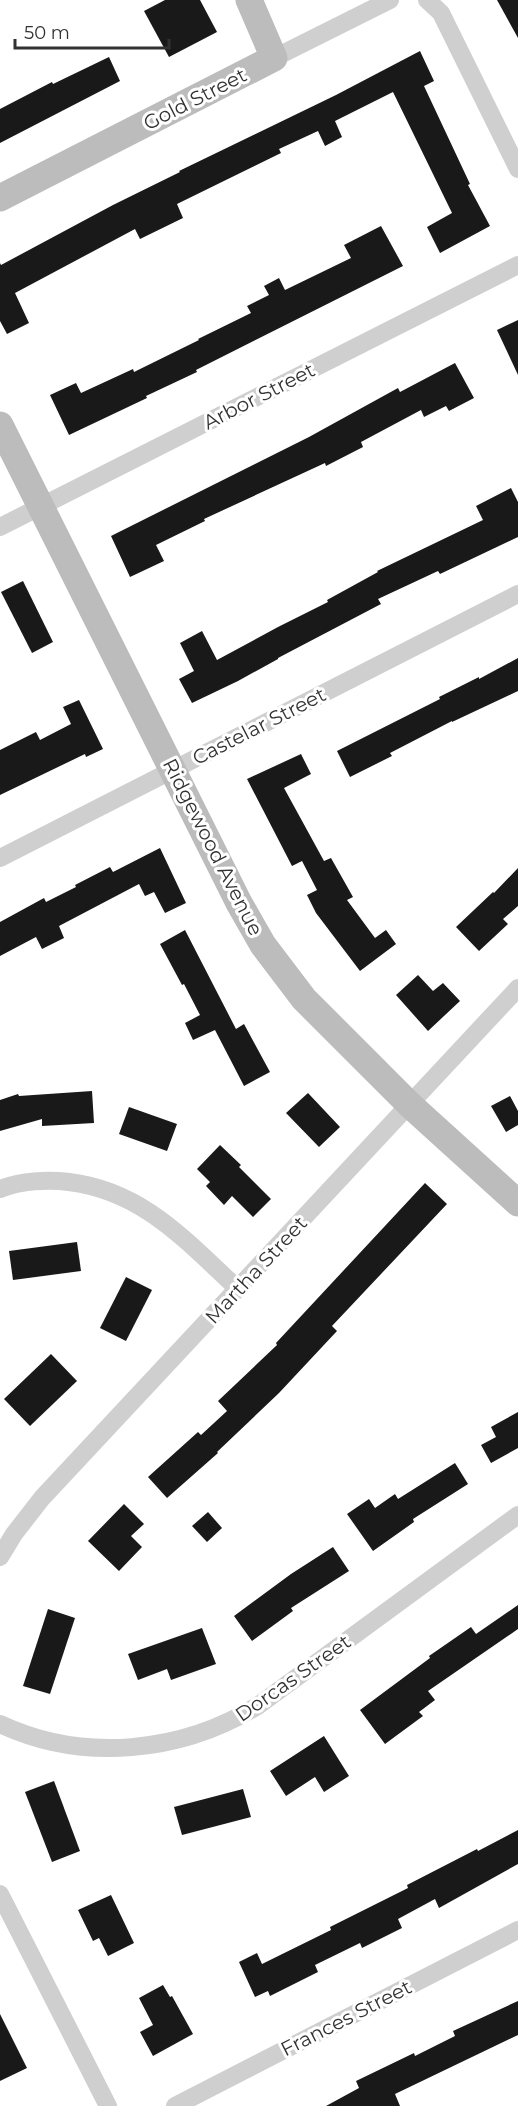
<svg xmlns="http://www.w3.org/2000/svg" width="518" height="2106" font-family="Montserrat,sans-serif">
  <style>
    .building { fill: #191919 }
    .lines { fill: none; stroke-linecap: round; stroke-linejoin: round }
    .street { stroke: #cfcfcf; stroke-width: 18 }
    .secondary { stroke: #bcbcbc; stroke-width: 27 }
    .labels { text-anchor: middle; stroke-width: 6; stroke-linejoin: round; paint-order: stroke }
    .street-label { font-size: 20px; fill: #323232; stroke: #fff }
  </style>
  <rect width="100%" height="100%" fill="#fff"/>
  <g class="building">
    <path d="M165,0H200L217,32L169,57L144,11Z"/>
    <path d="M497,0H518V38Z"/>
    <path d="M420,51L434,81L424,86L470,184L468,185L490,226L440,253L427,227L452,213L393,92L335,121L342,137L325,146L318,131L279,149L281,153L177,204L183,218L140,239L135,229L15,293L29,323L7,334L0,321V263L1,265L113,205L180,172L179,171L336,95Z"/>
    <path d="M109,57L120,81L0,143V109L52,82L53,84Z"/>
    <path d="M381,226L403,266L196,370L197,372L146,396L147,398L69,435L50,395L76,383L81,393L133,369L134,372L199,340L198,339L251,313L247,306L269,295L264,286L279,278L285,290L351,258L344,245Z"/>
    <path d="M518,320V375L497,330Z"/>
    <path d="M455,363L474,398L449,411L446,406L424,417L421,410L361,442L363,447L326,466L325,463L204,519L205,521L156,545L164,561L130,577L111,536L309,437L398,388L400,392Z"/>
    <path d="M511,488L518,502V537L440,574L438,571L378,599L381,604L278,658V659L238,681L192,703L179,679L194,671L180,643L202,631L217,660L278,627L328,602L327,600L378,572L377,571L483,520L476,506Z"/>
    <path d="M23,581L53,642L32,653L1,592Z"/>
    <path d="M518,658V691L452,722V721L390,753L392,756L350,777L337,751L440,699L439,697L479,677V679Z"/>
    <path d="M79,700L103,749L86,757L85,754L0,795V750L36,732L40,740L71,724L63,707Z"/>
    <path d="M301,754L311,774L284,788L324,861L331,858L353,897L347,900L375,938L386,930L396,944L360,971L316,913L307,895L317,890L302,861L292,866L247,779Z"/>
    <path d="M160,848L186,903L165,913L154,892L145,896L139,884L59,926L64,938L42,949L36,937L0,956V922L44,898L46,902L76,887L75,885L110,867L113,872Z"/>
    <path d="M518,868V906L503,919L508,924L479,951L456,927L493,892L494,893Z"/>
    <path d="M185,930L236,1029L244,1024L270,1072L244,1086L215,1030L193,1040L185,1023L200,1015L184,984L182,985L160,944Z"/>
    <path d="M418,975L433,991L443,983L460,1001L428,1031L396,995Z"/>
    <path d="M92,1091L94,1123L42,1126V1119L0,1131V1100L18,1094L19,1096Z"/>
    <path d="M308,1093L340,1127L319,1147L286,1113Z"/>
    <path d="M510,1096L518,1111V1125L506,1132L491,1106Z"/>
    <path d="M129,1107L177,1124L167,1151L119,1134Z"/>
    <path d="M220,1145L241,1165L239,1167L271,1199L253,1217L232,1196L224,1205L206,1186L210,1182L197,1169Z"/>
    <path d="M425,1183L447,1204L332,1326L337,1331L279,1393L217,1452L218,1453L167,1498L148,1477L198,1432L201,1435L227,1411L218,1401L277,1345L276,1343Z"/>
    <path d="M77,1242L81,1271L13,1280L9,1251Z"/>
    <path d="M126,1277L152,1290L126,1341L100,1328Z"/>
    <path d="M51,1354L77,1381L30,1426L4,1399Z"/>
    <path d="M518,1412V1448L491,1463L481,1445L496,1437L491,1427Z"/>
    <path d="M455,1463L468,1484L413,1519L414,1522L373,1551L347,1514L369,1499L375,1508L395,1494L398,1499Z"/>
    <path d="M124,1504L144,1524L131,1536L142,1547L119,1571L88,1541Z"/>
    <path d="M208,1512L222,1528L207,1542L192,1526Z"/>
    <path d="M333,1547L349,1571L291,1608L293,1611L252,1641L234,1616L291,1574Z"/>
    <path d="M518,1605V1629L428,1691L435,1700L419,1712L423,1716L385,1744L360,1710L430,1658L429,1656L471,1627L476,1634Z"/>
    <path d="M48,1609L75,1618L50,1694L23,1686Z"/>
    <path d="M202,1628L216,1664L171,1680L167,1669L138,1680L128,1654Z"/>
    <path d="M324,1736L349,1776L324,1792L315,1777L286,1796L270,1771Z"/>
    <path d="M54,1781L80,1851L52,1862L25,1792Z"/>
    <path d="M243,1789L251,1817L182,1835L174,1807Z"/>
    <path d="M518,1830V1864L439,1908L435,1899L398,1919L402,1928L362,1948L360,1943L315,1965L318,1972L270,1996L268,1991L255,1997L239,1962L257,1953L262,1964L331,1930L330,1927L408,1888L407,1885L477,1849L478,1851Z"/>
    <path d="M111,1895L134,1943L108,1956L99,1938L93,1941L78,1910Z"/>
    <path d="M163,1985L170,1997L172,1996L193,2034L153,2056L140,2032L153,2025L139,1998Z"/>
    <path d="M518,2001V2035L395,2094L400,2106H326L359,2088L356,2081L414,2053L415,2056L455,2036L453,2031Z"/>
    <path d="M0,2014L27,2068L0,2081Z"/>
  </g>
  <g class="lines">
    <g class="street">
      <path d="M427,0L441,13L518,169"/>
      <path d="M274,58L390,0"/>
      <path d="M0,527L518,265"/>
      <path d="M0,858L518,594"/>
      <path d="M0,1189C21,1181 47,1179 69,1182C143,1191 186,1241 238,1289"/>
      <path d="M0,1557L14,1534L42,1498L518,988"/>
      <path d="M0,1724C83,1763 182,1753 259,1705L518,1515"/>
      <path d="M0,1894L108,2106"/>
      <path d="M175,2106L518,1930"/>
    </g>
    <g class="secondary">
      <path d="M0,198L274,58L249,0"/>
      <path d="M0,425L239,903L263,945L304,999L410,1105L518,1203"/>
    </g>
  </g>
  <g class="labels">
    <g class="street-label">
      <text transform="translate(195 99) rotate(-27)" y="7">Gold Street</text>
      <text transform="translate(259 396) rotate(-27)" y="7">Arbor Street</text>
      <text transform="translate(259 726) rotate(-27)" y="7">Castelar Street</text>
      <text transform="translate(213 847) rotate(63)" y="7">Ridgewood Avenue</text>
      <text transform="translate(256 1270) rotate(-47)" y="7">Martha Street</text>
      <text transform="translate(293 1678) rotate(-35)" y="7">Dorcas Street</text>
      <text transform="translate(346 2018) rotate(-27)" y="7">Frances Street</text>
    </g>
  </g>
  <path d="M15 39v9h154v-9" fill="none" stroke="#323232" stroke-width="3"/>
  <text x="24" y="39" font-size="18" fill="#323232" stroke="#ffffff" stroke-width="4.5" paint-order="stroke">50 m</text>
</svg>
